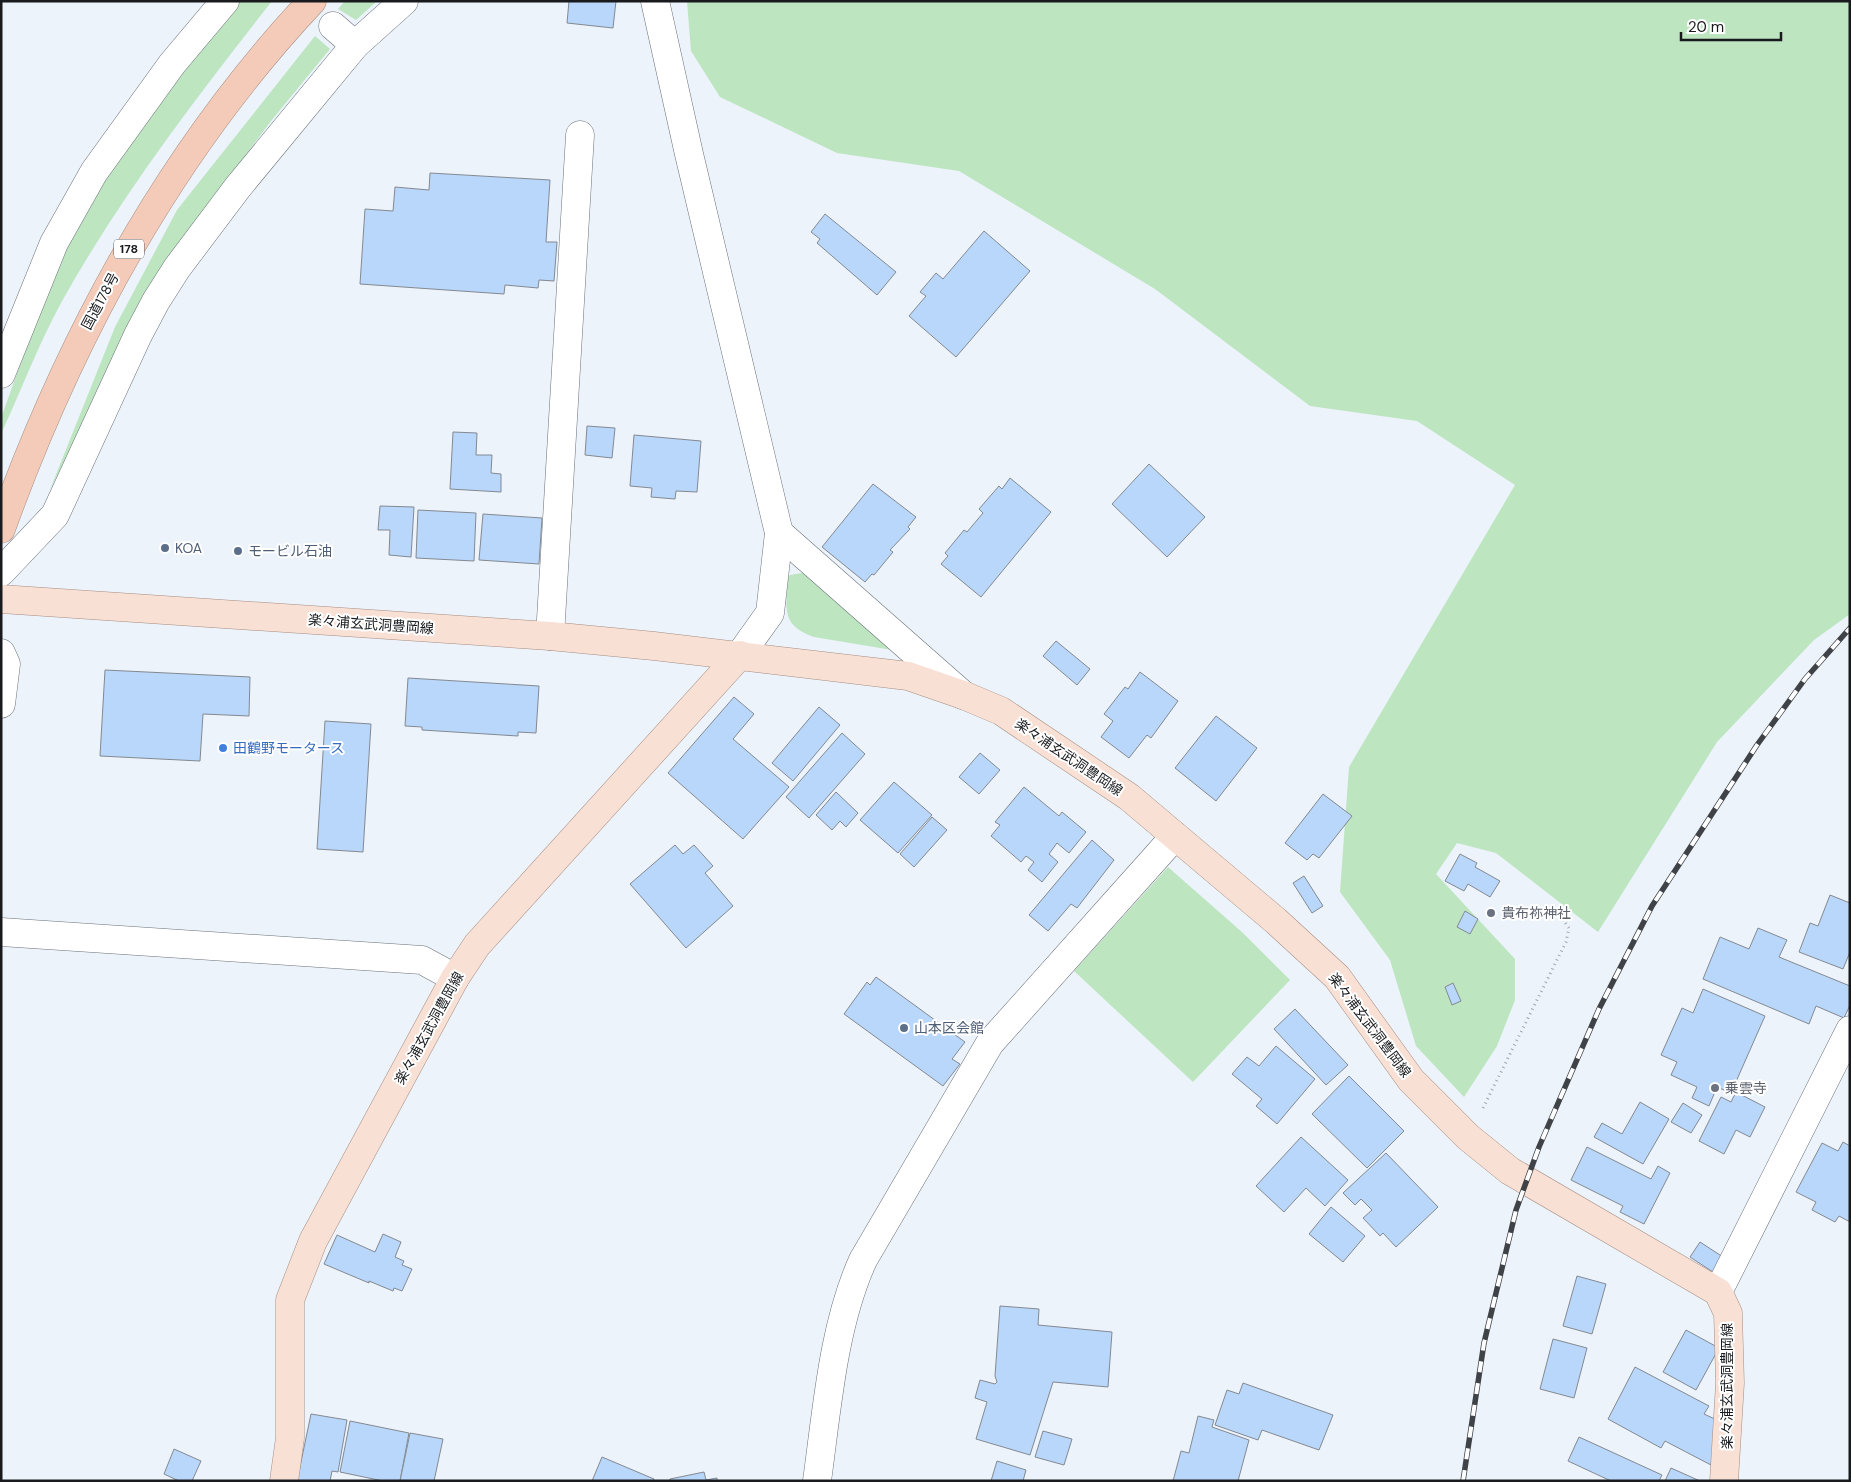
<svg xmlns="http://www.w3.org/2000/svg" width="1851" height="1482" font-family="'DM Sans','Noto Sans JP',sans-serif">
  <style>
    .green { fill: #bce5c0 }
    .building { fill: #b9d7fa; stroke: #838991 }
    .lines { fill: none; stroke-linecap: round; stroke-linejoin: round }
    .minor-casing { stroke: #6c7279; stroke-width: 29 }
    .major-casing { stroke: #a78d82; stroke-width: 29 }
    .highway-casing { stroke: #a78d82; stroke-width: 29 }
    .path { stroke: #9fa4aa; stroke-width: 3; stroke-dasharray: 1 4; stroke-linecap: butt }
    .minor { stroke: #fff; stroke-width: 28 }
    .major { stroke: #f8e0d4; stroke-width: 28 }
    .highway { stroke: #f4cbb8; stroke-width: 28 }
    .rail-casing { stroke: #3f4246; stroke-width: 5.5 }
    .rail { stroke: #fff; stroke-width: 4; stroke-dasharray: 11; stroke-linecap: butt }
    .service-dot { fill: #5c6f8a; stroke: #fff; stroke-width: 2 }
    .shop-dot { fill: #3f7fe0; stroke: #fff; stroke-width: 2 }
    .worship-dot { fill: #6b7280; stroke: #fff; stroke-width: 2 }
    .labels { text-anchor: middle; stroke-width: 4; stroke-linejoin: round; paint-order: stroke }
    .shield { fill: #fff; stroke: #5d5f61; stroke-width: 1 }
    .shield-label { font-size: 12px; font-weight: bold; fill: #181a1d }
    .street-label { font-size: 14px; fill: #181a1d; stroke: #fff }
    .service-label { font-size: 14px; fill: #4e5e75; stroke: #fff; text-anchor: start }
    .shop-label { font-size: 14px; fill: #366cbe; stroke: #fff; text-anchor: start }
    .worship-label { font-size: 14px; fill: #5b616d; stroke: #fff; text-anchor: start }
  </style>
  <rect width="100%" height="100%" fill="#ecf3fb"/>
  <g class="green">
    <path d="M240,1H272C196,98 121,195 61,303C38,345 21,391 1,434V418L45,296L71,239L106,177L158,104Z"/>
    <path d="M345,1H377L356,20L338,9Z"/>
    <path d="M687,1H1850V614L1814,640L1717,742L1598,932L1496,853L1457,843L1436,874L1515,959V1000L1497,1046L1464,1097L1416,1046L1390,960L1340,892L1349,767L1515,485L1417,421L1310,406L1155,289L959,171L837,153L720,97L691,51Z"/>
    <path d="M315,36L330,49L271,121L215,196L138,311L49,492L115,327L177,210Z"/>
    <path d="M802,573L807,575L892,650L814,637C780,625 787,609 787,579L790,575Z"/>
    <path d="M1168,867L1243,933L1290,980L1193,1082L1074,971Z"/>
  </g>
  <g class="building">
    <path d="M569,1H616L613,28L567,23Z"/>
    <path d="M430,173L550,180L546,242H557L554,281L539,280L538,288L505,285L504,294L360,284L365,209L393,211L395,187L429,190Z"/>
    <path d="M825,214L896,272L877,295L817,243L820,239L811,232Z"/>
    <path d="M984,231L1030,271L956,357L909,316L926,296L920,292L936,273L943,279Z"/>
    <path d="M587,426L615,428L612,458L585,455Z"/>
    <path d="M453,432L477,433L476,455H492L491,473L501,474V492L450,489Z"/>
    <path d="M634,435L701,441L697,492L676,491L675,499L651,497L652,488L630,486Z"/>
    <path d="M1149,464L1205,517L1167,557L1112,504Z"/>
    <path d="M1010,478L1051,512L981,597L941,564L948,556L945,553L964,530L967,532L983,513L979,509L999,486L1002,489Z"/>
    <path d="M873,484L916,517L908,527L910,529L890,550L893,552L874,575L872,574L865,582L822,547Z"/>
    <path d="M380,506L414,507L411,557L389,555L390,530H378Z"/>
    <path d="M418,510L476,513L474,561L416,558Z"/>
    <path d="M483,514L542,518L539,564L479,560Z"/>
    <path d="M1056,641L1090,669L1077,685L1043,656Z"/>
    <path d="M105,670L250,677L249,716L203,714L200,761L100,756Z"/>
    <path d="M1140,672L1178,701L1151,738L1147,735L1129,758L1101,737L1113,721L1104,714L1125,687L1128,689Z"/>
    <path d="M408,678L539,686L536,733L518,732V736L422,730V727L405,726Z"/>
    <path d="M734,697L754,714L733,739L789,787L743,839L668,773Z"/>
    <path d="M819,707L840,725L793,781L772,763Z"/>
    <path d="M1216,716L1257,748L1216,801L1175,768Z"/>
    <path d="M325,721L371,724L363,852L317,849Z"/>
    <path d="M842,733L865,754L809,818L786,797Z"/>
    <path d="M980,753L1000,770L979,794L959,777Z"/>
    <path d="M894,782L932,815L898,853L860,820Z"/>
    <path d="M1024,787L1059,816L1062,812L1086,832L1069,853L1057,843L1049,854L1058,862L1042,882L1028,870L1034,862L1026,856L1021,862L991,836L1000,825L995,822Z"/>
    <path d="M836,792L858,813L846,827L840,821L832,830L816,815Z"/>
    <path d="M1323,794L1352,816L1319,858L1313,854L1307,860L1285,843Z"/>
    <path d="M932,817L947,830L914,867L900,854Z"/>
    <path d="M1092,840L1114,860L1077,908L1071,904L1048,931L1029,915Z"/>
    <path d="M675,845L683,854L694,845L713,866L705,873L733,906L686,948L630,884Z"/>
    <path d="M1460,854L1477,863L1475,867L1500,881L1490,897L1468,884L1464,891L1445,881Z"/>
    <path d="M1304,876L1323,906L1312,913L1293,883Z"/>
    <path d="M1830,895L1850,903V952L1843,969L1799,952L1810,923L1818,926Z"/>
    <path d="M1465,911L1478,919L1470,934L1457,927Z"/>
    <path d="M1758,928L1787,940L1779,957L1850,986V1005L1844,1018L1816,1006L1809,1024L1703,979L1720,937L1749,949Z"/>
    <path d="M876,977L965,1042L952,1059L960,1064L943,1086L844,1014L867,982L870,985Z"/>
    <path d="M1453,983L1461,1001L1452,1005L1445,987Z"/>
    <path d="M1703,989L1765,1016L1731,1093L1717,1087L1709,1106L1692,1098L1697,1087L1671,1075L1677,1062L1661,1055L1682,1008L1693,1013Z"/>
    <path d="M1295,1009L1348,1065L1326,1085L1274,1029Z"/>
    <path d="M1276,1046L1315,1079L1277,1124L1256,1106L1262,1099L1232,1074L1247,1057L1259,1066Z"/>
    <path d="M1349,1076L1404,1131L1367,1168L1312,1114Z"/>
    <path d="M1736,1092L1765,1107L1750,1137L1736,1130L1724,1154L1699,1141L1721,1097L1731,1102Z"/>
    <path d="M1640,1102L1669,1119L1643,1164L1594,1137L1602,1123L1622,1134Z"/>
    <path d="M1683,1103L1702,1115L1691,1133L1671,1122Z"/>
    <path d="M1301,1137L1348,1180L1325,1206L1306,1188L1284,1212L1256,1186Z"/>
    <path d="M1843,1142L1850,1146V1222L1839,1216L1835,1222L1812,1210L1816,1202L1796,1192L1822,1143L1838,1151Z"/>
    <path d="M1587,1147L1651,1179L1658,1166L1670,1173L1644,1224L1620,1212L1623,1206L1571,1180Z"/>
    <path d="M1386,1153L1438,1207L1396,1247L1383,1233L1380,1236L1363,1218L1372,1210L1361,1199L1355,1205L1343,1193Z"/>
    <path d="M1331,1207L1365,1236L1343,1262L1309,1234Z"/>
    <path d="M383,1234L401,1242L395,1257L404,1261L402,1265L412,1269L402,1291L394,1288L393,1291L369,1281V1283L324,1264L337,1235L375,1252Z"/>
    <path d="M1700,1242L1723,1257L1713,1272L1690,1257Z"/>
    <path d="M1577,1276L1606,1284L1592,1334L1563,1326Z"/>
    <path d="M1000,1306L1039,1309L1038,1325L1112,1332L1108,1387L1053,1382L1030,1455L976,1439L987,1402L975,1398L980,1380L995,1384L997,1382L995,1376Z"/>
    <path d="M1686,1330L1719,1348L1696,1390L1663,1372Z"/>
    <path d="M1553,1339L1587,1348L1574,1398L1540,1389Z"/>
    <path d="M1635,1367L1709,1406L1704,1414L1717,1420L1711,1465L1665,1441L1661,1448L1608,1419Z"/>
    <path d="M1243,1383L1333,1415L1319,1450L1262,1430L1258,1440L1215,1425L1227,1390L1239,1394Z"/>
    <path d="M311,1414L347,1420L338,1472L332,1471L330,1481H297Z"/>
    <path d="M1198,1416L1214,1420L1212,1427L1249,1440L1238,1481H1173L1181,1451L1189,1453Z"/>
    <path d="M350,1421L409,1433L400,1481H383L340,1472Z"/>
    <path d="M1043,1431L1072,1439L1064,1465L1035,1457Z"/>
    <path d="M410,1433L443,1439L434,1481H400Z"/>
    <path d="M1579,1437L1662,1475L1659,1481H1611L1568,1461Z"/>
    <path d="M174,1449L201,1461L192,1481H179L164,1474Z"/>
    <path d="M602,1457L654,1479L653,1481H592Z"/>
    <path d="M997,1461L1026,1470L1023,1481H991Z"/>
    <path d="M1671,1468L1700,1481H1665Z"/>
    <path d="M704,1472L706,1480L717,1478V1481H670V1479Z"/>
  </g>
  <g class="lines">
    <defs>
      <g id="minor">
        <path d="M655,1L689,154L779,533L770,613L740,655"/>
        <path d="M333,26L355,45"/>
        <path d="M1,374L54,243L94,172L172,64L225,1"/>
        <path d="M779,533L963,695"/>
        <path d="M1,572L55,515L138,335L156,301L177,268L238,187L355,45L404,1"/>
        <path d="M550,636L580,135"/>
        <path d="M1,653L6,664L1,704"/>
        <path d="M1,932L422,960L455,978"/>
        <path d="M1718,1292L1850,1030"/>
        <path d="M817,1481C827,1409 833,1326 863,1260L990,1043L1175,836"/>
      </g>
      <g id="major">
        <path d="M1,599L550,636L654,646L908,676L963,695L1001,711L1129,797L1276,921L1337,977L1411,1080L1468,1137L1510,1171L1718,1292L1728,1313L1730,1383L1724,1481"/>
        <path d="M284,1481L290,1438V1300L313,1241L455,978L477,945L740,655"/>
      </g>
      <path id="highway" d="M1,529C71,335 170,152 312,1"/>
    </defs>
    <use href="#minor" class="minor-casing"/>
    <use href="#major" class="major-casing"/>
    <use href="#highway" class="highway-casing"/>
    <path class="path" d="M1483,1108L1566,942L1569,928L1562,918L1545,909"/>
    <use href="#minor" class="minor"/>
    <use href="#major" class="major"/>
    <use href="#highway" class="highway"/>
    <defs>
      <path id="rail" d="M1463,1481L1484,1343L1516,1210L1539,1147L1599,1009L1652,906L1757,745L1805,679L1850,628"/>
    </defs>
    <use href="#rail" class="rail-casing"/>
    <use href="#rail" class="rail"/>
  </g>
  <g class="service-dot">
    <circle cx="165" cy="548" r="5"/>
    <circle cx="238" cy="551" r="5"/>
    <circle cx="904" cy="1028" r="5"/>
  </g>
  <circle class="shop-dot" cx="223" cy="748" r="5"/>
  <g class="worship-dot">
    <circle cx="1491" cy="913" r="5"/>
    <circle cx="1715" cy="1088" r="5"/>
  </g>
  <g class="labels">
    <rect class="shield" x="114" y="239.5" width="30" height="19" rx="4"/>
    <g class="shield-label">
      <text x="129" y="253">178</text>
    </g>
    <g class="street-label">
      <text transform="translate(100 301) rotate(-62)" y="5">国道178号</text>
      <text transform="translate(371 624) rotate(4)" y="5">楽々浦玄武洞豊岡線</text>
      <text transform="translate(1069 757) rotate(34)" y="5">楽々浦玄武洞豊岡線</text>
      <text transform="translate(1370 1025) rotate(53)" y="5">楽々浦玄武洞豊岡線</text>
      <text transform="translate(429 1028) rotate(-61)" y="5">楽々浦玄武洞豊岡線</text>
      <text transform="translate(1727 1386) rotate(-90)" y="5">楽々浦玄武洞豊岡線</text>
    </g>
    <g class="service-label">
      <text x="175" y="553">KOA</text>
      <text x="248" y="556">モービル石油</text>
      <text x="914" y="1033">山本区会館</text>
    </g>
    <g class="shop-label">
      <text x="233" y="753">田鶴野モータース</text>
    </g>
    <g class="worship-label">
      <text x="1501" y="918">貴布祢神社</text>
      <text x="1725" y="1093">乗雲寺</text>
    </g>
  </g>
  <rect width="1851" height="1482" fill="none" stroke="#181a1d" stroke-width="5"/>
  <path d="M1681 32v8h100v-8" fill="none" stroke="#181a1d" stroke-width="2.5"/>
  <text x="1688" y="32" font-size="15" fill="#181a1d" stroke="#ffffff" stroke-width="4" paint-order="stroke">20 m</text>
</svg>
